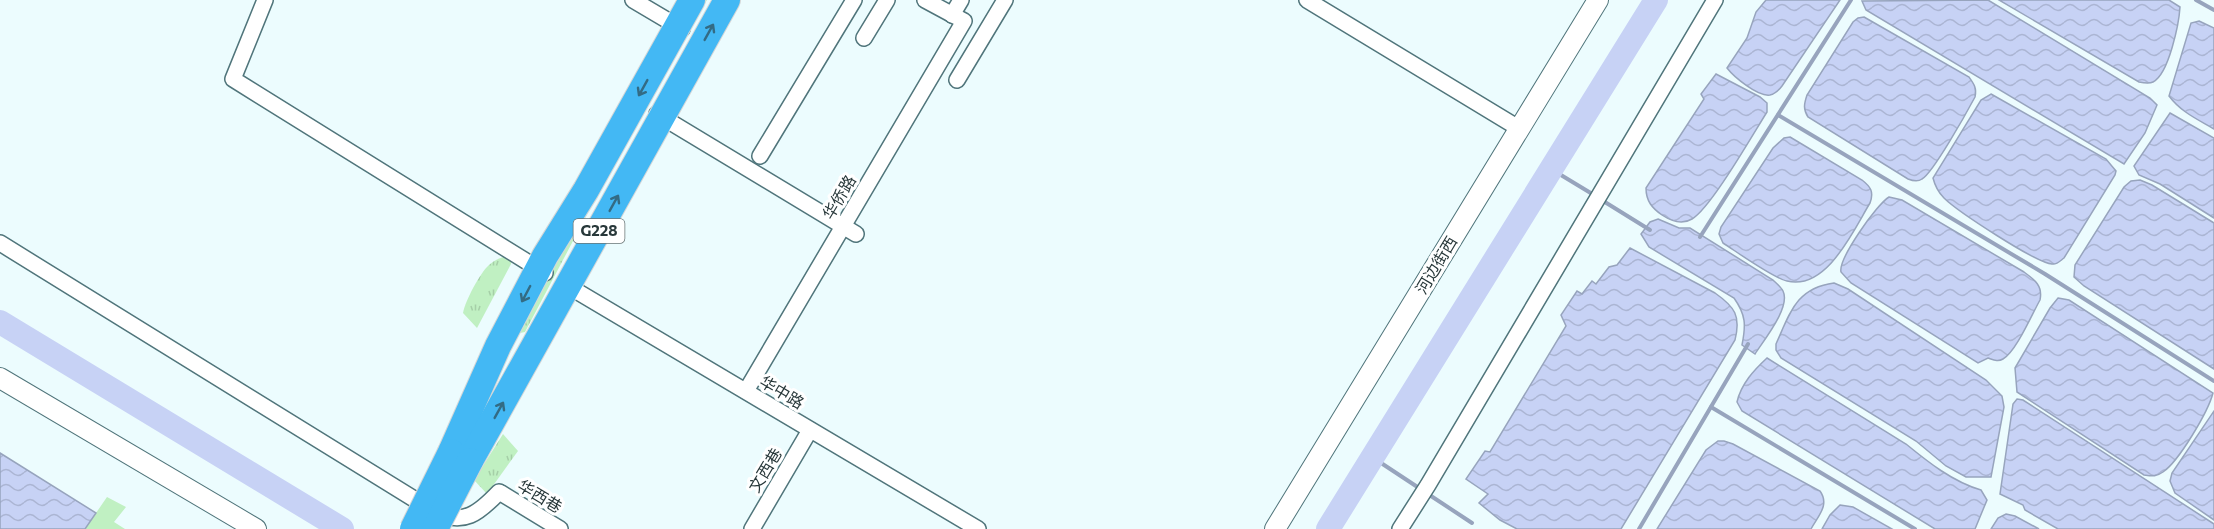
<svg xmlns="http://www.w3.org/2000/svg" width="2214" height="529" font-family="Commissioner,'Noto Sans SC',sans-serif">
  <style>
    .grass { fill: url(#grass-tufts) }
    .garden { fill: #c0f0c2 }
    .water { fill: url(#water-waves); stroke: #97a4bd; stroke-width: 1.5 }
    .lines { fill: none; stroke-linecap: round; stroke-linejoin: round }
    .stream { stroke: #97a4bd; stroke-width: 4 }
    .river { stroke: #c7d2f5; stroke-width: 24 }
    .minor-casing { stroke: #50757b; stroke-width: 18 }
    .tertiary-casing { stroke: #50757b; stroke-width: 22 }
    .trunk-casing { stroke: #d4d7d8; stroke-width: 28 }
    .minor { stroke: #fff; stroke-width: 15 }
    .tertiary { stroke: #fff; stroke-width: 20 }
    .trunk { stroke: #43b8f4; stroke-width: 26 }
    .trunk-bridge-casing { stroke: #d4d7d8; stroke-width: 28; stroke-linecap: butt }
    .trunk-bridge { stroke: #43b8f4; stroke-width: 26 }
    .oneway { stroke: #336b84 }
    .labels { text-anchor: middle; stroke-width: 6; stroke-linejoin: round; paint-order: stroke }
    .shield { fill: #fff; stroke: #687475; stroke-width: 1.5 }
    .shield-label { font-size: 15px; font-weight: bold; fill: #28383a }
    .street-label { font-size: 16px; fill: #28383a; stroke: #fff }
  </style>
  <defs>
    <pattern id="grass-tufts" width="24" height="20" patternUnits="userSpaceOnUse" patternTransform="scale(1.5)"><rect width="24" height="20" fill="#c0f0c2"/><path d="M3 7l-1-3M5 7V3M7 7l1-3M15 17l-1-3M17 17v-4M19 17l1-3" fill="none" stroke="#a5cfa7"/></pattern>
    <pattern id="water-waves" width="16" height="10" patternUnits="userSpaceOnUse" patternTransform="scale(1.5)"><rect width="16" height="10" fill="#c7d2f5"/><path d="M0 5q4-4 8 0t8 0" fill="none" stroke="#abb5d3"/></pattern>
  </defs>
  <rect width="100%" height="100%" fill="#ecfcfe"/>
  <g class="grass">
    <path d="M696,0H707L602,186L525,332L520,333L517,331Z"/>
    <path d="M512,255L511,264L477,328L463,313C465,301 480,273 489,265C496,259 504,256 512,255Z"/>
    <path d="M503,434L518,451L487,494L474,480Z"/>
  </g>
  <path class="garden" d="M107,497L126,507L114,522L125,529H85Z"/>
  <g class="water">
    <path d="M1766,0H1840L1782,86C1779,90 1775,94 1770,95C1758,97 1734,77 1727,68L1747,38L1756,12Z"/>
    <path d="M1988,0L2150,98L2157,105L2145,133L2124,164L1866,10L1862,1Z"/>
    <path d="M1999,0H2169L2180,7C2179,23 2169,74 2153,82C2149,84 2144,83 2139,82Z"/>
    <path d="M1864,17L1969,77C1974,84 1977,88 1975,97C1967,112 1933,173 1922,179C1918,182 1913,181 1908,179L1808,117C1803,109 1804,104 1807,95L1853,22L1858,18Z"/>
    <path d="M2199,21L2214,28V129C2197,119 2181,112 2169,96L2191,23Z"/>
    <path d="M1716,74L1760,97L1767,103V112C1753,134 1711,208 1692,219C1682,225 1671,221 1662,215C1652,208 1646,201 1646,188L1704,99L1701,94Z"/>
    <path d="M1991,94L2106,159L2116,171L2115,175L2064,258C2060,261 2057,265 2052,264C2036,263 1957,211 1944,198C1938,192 1935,186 1933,178L1981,100Z"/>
    <path d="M2170,113L2214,138V218L2160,184L2139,175L2134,166Z"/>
    <path d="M1790,137L1862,180C1871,187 1874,192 1870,203C1854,229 1827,291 1787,281C1773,278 1737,252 1723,243L1719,234L1721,227L1773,148L1784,138Z"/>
    <path d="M2140,180L2152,185L2214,223V369L2084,286L2074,277L2075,265L2124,187L2131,181Z"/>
    <path d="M1889,197L1902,200L2024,272C2035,280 2043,286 2040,300C2032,314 2016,352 2003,359C1998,362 1994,360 1988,358L1978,363L1851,283L1841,272C1838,259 1877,204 1889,197Z"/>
    <path d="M1658,219L1679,228H1690L1773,280C1776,283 1781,287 1783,291C1791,307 1764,340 1755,354L1742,345C1746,325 1746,315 1734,298L1649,247L1641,234L1650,222Z"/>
    <path d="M1630,248L1715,293C1735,307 1741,316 1735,340L1621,529H1517L1500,520L1479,503L1488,494L1466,479L1485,451L1490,452L1566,326L1561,315L1577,291L1582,294L1592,281L1596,284L1609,267L1617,265Z"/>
    <path d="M1834,283L1848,289L1986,380L2002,396L2004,407L1991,477H1966L1946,466L1916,441L1781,358L1776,350V344C1790,313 1796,288 1834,283Z"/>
    <path d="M2058,298L2069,300L2213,393C2208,412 2179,461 2163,472C2156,477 2152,476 2144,475L2017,392L2015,368L2050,308Z"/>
    <path d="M1767,358L1906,444C1928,462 1953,482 1981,490L1987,500L1975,529H1935L1742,411L1737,402C1741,384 1754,370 1767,358Z"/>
    <path d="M2017,399L2023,400L2214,524V529H2058L2025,510L2023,505L2000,494L2013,404Z"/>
    <path d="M2214,411V520L2175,493L2170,481L2172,473Z"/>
    <path d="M1718,441H1724L1733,444L1820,491C1830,505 1818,516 1811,529H1657L1706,450Z"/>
    <path d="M0,453L96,513L85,529H0Z"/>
    <path d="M1840,505L1853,507L1892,529H1822L1830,515Z"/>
    <path d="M2006,514L2015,516L2039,529H1991L1998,518Z"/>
  </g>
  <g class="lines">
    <g class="stream">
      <path d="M2196,0L2214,10"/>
      <path d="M1778,115L2045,274L2214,381"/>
      <path d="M1551,169L1594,195"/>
      <path d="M1600,199L1650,230"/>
      <path d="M1700,237L1851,0"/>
      <path d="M1711,407L1915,529"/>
      <path d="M1372,457L1422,490"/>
      <path d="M1428,494L1472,523"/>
      <path d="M1639,529L1748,344"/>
    </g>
    <g class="river">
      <path d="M0,322L342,529"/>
      <path d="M1328,529L1656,0"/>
    </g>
    <defs>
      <g id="minor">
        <path d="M265,0L233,79L545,273"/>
        <path d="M633,0L682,29"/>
        <path d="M1307,0L1520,129"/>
        <path d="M952,15L961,0"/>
        <path d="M864,38L887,0"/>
        <path d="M957,80L1005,0"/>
        <path d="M657,114L856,234"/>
        <path d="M760,156L854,0"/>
        <path d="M0,243L435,512C464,526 479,513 499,492"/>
        <path d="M568,286L978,529"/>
        <path d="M746,391L964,21L925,0"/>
        <path d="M501,493L560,529"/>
        <path d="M752,529L810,430"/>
        <path d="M1400,529L1428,485L1715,0"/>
      </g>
      <g id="tertiary">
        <path d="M0,378L256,529"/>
        <path d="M1275,529L1598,0"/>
      </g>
      <g id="trunk">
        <path d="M451,452L498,346L545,256L586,190L692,0"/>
        <path d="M470,461L727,0"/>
      </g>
    </defs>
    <use href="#minor" class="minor-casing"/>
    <use href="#tertiary" class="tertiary-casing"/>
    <use href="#trunk" class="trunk-casing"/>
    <use href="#minor" class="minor"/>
    <use href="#tertiary" class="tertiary"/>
    <use href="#trunk" class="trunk"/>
    <defs>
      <g id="trunk-bridge">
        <path d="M413,529L451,452"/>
        <path d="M435,529L470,461"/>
      </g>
    </defs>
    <use href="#trunk-bridge" class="trunk-bridge-casing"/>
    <use href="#trunk-bridge" class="trunk-bridge"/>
  </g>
  <defs><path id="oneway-shaft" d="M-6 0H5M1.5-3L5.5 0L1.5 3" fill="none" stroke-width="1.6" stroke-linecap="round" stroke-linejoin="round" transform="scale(1.5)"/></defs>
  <g class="oneway">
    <use href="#oneway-shaft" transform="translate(709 32) rotate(-61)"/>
    <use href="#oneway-shaft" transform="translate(643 88) rotate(119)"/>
    <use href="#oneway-shaft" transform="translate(614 203) rotate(-61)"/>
    <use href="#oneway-shaft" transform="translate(526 294) rotate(118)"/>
    <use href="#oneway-shaft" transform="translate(499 410) rotate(-61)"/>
  </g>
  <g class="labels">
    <rect class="shield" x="573.5" y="219" width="51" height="24" rx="4.5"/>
    <g class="shield-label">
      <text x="599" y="236">G228</text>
    </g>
    <g class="street-label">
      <text transform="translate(839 197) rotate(-59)" y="6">华侨路</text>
      <text transform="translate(1436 265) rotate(-59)" y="6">河边街西</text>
      <text transform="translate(782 392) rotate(31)" y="6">华中路</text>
      <text transform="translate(765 470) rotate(-59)" y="6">文西巷</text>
      <text transform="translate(540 496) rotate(31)" y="6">华西巷</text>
    </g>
  </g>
</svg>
